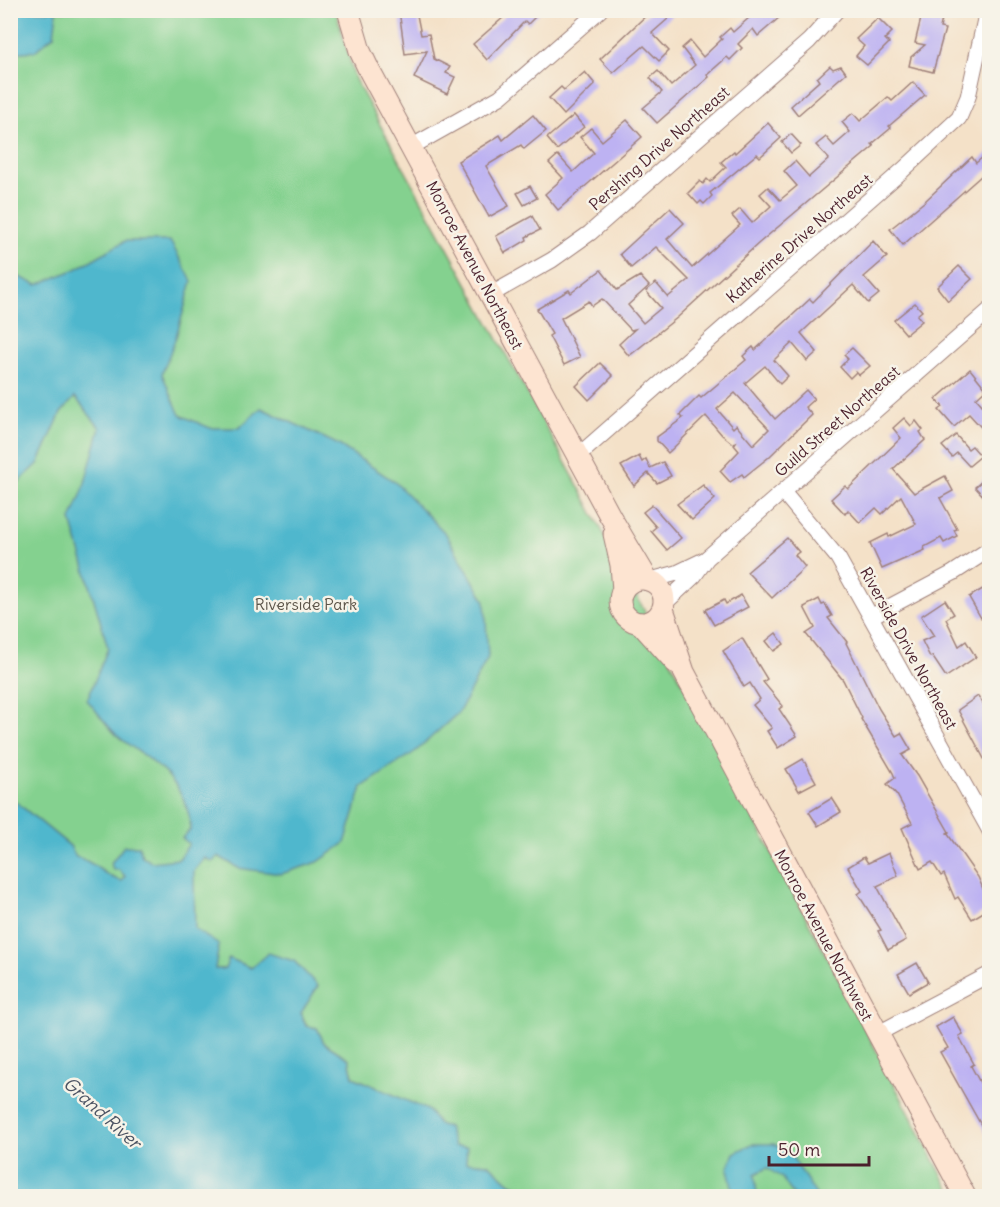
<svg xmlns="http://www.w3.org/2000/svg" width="1000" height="1207" font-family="Delius,sans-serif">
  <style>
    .green { fill: #84d18f; stroke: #67785d; stroke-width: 1.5 }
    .water { fill: #4fb7cd; stroke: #4c6b7c; stroke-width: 1.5 }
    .building { fill: #bdb2f2; fill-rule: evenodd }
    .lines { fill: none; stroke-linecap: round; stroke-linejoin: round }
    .street-casing { stroke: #9f807a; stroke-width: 17 }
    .secondary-casing { stroke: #9f807a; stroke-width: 23 }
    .street { stroke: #fff; stroke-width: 15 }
    .secondary { stroke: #fde4d1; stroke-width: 21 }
    .labels { text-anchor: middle; stroke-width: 5; stroke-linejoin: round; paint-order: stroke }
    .street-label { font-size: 16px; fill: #4a1f2b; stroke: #f7f3e8 }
    .park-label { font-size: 16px; fill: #5b5449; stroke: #f7f3e8 }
    .water-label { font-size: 18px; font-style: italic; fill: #4c5464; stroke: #f7f3e8 }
  </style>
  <rect width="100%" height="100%" fill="#f7f3e8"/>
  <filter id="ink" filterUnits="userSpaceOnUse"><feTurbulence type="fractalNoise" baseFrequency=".0167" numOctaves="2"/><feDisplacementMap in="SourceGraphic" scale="12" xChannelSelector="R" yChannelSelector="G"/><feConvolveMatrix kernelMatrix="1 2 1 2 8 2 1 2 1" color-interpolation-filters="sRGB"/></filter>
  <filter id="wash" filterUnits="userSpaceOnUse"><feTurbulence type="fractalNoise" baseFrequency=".008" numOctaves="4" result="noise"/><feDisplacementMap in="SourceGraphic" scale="24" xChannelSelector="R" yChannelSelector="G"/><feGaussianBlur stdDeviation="1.35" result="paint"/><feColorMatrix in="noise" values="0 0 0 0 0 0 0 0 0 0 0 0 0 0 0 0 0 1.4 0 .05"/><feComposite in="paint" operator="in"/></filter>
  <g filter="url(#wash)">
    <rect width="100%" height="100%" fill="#f4e1c8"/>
    <path class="green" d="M11,11H336L355,79L586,500L953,1196H539L510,1183L489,1164L465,1163L454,1146L448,1127L439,1125L428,1110L353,1077L349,1059L324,1043L317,1028L307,1026L301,1013L251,968L215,969L195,929L151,862L142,856L119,869L125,876L122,881C104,877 96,862 76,857L70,846L11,798Z"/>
    <g class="water">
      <path d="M11,10L57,11L54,35L35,51L11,53Z"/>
      <path d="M125,241H170L192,281L176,337L162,374L180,415L210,428H239L261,408L339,445L395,482L446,534L485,601L488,657L459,712L416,751L362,787L345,843L318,862L281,874L238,868L218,856L213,862L205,858L194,871L195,929L219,945L215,969H225L229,958L251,968L268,953L294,961L318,986L301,1013L306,1026L317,1028L324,1043L349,1059L353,1077L428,1110L439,1125L448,1127L454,1146L467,1147L466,1162L489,1164L510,1183L539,1196H11V798L70,846L76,857C97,862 103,877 122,881L125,876L119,870H113L111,863L124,846H139L142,856L151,862L179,859L189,844L182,838L191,829C186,779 156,766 120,738C108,728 98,712 87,700L108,648L71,520L83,490L100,428L75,397L61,413L38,464L11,489V273L37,285L76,269Z"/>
      <path d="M752,1144H774L791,1155L817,1196H794L782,1178L767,1168L755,1174L757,1196H734L728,1169L734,1153Z"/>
    </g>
    <g id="blocks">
      <g class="building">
        <path d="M399,10H416L421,35L429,34L434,59L450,67L446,73L455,77L447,94L414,78L427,51L405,54Z"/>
        <path d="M512,10H542L528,24L525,21L487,60L473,44Z"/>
        <path d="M652,10H678L652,33L669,51L659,61L644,46L613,73L600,59Z"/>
        <path d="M758,10H788L758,36L753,29L738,44L742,48L730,60L727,57L707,75L709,77L657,123L643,108L662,92L650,78L658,71L671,86L695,65L682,48L690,41L703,57L722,39L720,37L730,28L733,32Z"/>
        <path d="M923,10H944L940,28L945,29L933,72L909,66L911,57L925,45L915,43Z"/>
        <path d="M878,18L892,32L885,39L889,43L867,65L856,56L864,46L856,39Z"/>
        <path d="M830,66L833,69L841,66L846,73L798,115L791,106L819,81L817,78Z"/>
        <path d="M585,72L595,84L564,115L549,98L561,87L564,90Z"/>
        <path d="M913,82L925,95L889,126L891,128L872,144L874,146L759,243L678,317L629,356L619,344L635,329L631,330L602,299L592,306L589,301L561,318L580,357L564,365L549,336L552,334L537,309L569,290L571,293L601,270L617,290L640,276L649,286L628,305L643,323L661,308L646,291L656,283L668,297L689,280L656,247L631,268L620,254L670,208L684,223L667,239L692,268L740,225L732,216L740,209L752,223L771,206L760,194L768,187L780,200L797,186L784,171L795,161L809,177L829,159L816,145L826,137L834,146L850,132L842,122L853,113L860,121L888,97L892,101Z"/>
        <path d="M533,115L546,131L524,149L521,145L486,166L509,206L489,217L458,161L500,135L503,140Z"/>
        <path d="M574,115L584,127L557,150L547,138Z"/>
        <path d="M627,120L642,137L558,210L545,194L563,178L549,163L558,155L573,172L594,153L580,137L591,128L602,141Z"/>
        <path d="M768,123L781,138L760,157L757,154L710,193L712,196L704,204L701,201L698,204L688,193L700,181L703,184L707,179L710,182L726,167L721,162L734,151L735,153Z"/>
        <path d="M791,134L801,145L791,153L782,142Z"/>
        <path d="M990,151V168L903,245L890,229L924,202L972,157L976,163Z"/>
        <path d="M530,186L537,198L524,205L517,193Z"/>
        <path d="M532,216L540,230L526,237L527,240L505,253L496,236Z"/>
        <path d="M873,241L887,257L864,277L879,294L868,303L853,285L801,333L817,352L807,361L792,343L774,360L788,376L780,384L765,366L745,383L775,419L806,390L814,399L805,407L812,415L769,457L744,477L742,474L730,482L720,471L739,451L734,445L736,442L732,443L722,435L706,416L668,453L657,441V437L683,418L680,415L699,396L701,398L746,360L743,356L753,347L755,350L810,299L813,302ZM735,393L769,429L753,445L736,425L733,428L717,409Z"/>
        <path d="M959,266L972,279L948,301L937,287Z"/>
        <path d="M915,303L922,311L917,315L922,321L906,334L894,320Z"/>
        <path d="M852,348L870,366L859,375L856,372L850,378L840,367L848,359L844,355Z"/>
        <path d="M600,363L613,376L589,400L576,386Z"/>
        <path d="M970,369L986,389L976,398L990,414V437L969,414L954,427L939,410L943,407L936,399Z"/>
        <path d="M904,418L911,426L916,421L923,430L920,432L925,440L893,469L914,493L945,476L953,491L940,498L957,529L954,530L957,536L944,543L941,538L924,547L925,550L882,569L870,543L888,534L889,537L916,524L901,496L882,514L876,508L860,523L848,510L845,514L831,499L845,486L848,489L901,438L893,428Z"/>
        <path d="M956,435L968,449L972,446L981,456L969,466L957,453L952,457L942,446Z"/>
        <path d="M639,456L642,462L646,459L650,468L663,462L671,476L657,483L648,473L634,486L621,466Z"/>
        <path d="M990,474V503L975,487Z"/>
        <path d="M703,485L715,499L692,520L677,504Z"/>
        <path d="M652,505L681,538L667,550L651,531L656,527L643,512Z"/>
        <path d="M787,538L799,552L795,555L805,567L772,598L747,572Z"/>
        <path d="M986,587L990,593V613L981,618L969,597Z"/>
        <path d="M741,595L748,607L714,625L705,610L724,600L726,604Z"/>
        <path d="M819,599L822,605L825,604L832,616L828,618L847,642L846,643L879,709L896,736L901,733L911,750L902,755L917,776L949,832L947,833L978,877L984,891L990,888V908L972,919L958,897L955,899L944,874L941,876L932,862L920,869L902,828L912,823L897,795L887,784L895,778L893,773L861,719L862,718L843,680L806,634L815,628L804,607Z"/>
        <path d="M945,600L954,614L946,619L959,646L966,641L976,657L946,677L932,656L930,657L922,641L934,636L921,616Z"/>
        <path d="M776,633L784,644L774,651L766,641Z"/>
        <path d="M742,638L767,679L763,682L783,706L779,709L797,736L778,748L767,731L772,728L753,705L760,699L750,683L744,687L723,651Z"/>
        <path d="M978,696L990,713V770L958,710Z"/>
        <path d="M803,759L816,782L799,791L786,769Z"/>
        <path d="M832,798L841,812L818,826L809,812Z"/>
        <path d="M889,853L898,876L877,886L906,940L888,950L878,931L881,930L858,894L862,891L848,867L864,857L868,863Z"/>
        <path d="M917,963L928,982L909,993L898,974Z"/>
        <path d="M953,1017L963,1034L959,1036L974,1064L971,1066L990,1101V1141L940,1052L948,1048L936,1027Z"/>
      </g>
    </g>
  </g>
  <g filter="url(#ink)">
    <use href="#blocks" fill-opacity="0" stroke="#9f807a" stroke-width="1.5"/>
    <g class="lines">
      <defs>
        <g id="street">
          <path d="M411,147L500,97L600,10"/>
          <path d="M490,295L552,260L590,233L809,41L837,10"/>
          <path d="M576,454L587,448L903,170L959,118L968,97L987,10"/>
          <path d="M783,492L838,558L990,831"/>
          <path d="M651,580L677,573L704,560"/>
          <path d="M665,603L694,576L707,558L990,310"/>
          <path d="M872,616L953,573L990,549"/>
          <path d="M877,1034L990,974"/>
        </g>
        <g id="secondary">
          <path d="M348,10L360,51L370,72L610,516L648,580"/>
          <path d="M614,534L621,565L623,590"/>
          <circle cx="642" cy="601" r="22"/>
          <path d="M663,609L684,672L965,1196"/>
          <path d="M640,623L676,663"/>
        </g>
      </defs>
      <use href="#street" class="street-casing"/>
      <use href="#secondary" class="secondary-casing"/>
      <use href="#street" class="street"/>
      <use href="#secondary" class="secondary"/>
    </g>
  </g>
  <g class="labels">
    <g class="street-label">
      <text transform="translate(659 148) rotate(-41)" y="6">Pershing Drive Northeast</text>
      <text transform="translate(799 238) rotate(-41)" y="6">Katherine Drive Northeast</text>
      <text transform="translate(475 265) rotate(62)" y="6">Monroe Avenue Northeast</text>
      <text transform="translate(837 421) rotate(-41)" y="6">Guild Street Northeast</text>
      <text transform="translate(909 648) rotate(61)" y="6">Riverside Drive Northeast</text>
      <text transform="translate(824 935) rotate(62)" y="6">Monroe Avenue Northwest</text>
    </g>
    <g class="park-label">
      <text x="306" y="610">Riverside Park</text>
    </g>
    <g class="water-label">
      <text transform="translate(102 1113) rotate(42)" y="6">Grand River</text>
    </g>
  </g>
  <rect width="1000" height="1207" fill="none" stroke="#f7f3e8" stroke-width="36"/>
  <path d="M769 1156v9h100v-9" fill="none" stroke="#4a1f2b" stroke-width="3"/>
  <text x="778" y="1156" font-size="18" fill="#4a1f2b" stroke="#f7f3e8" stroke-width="4.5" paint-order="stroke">50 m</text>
</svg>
